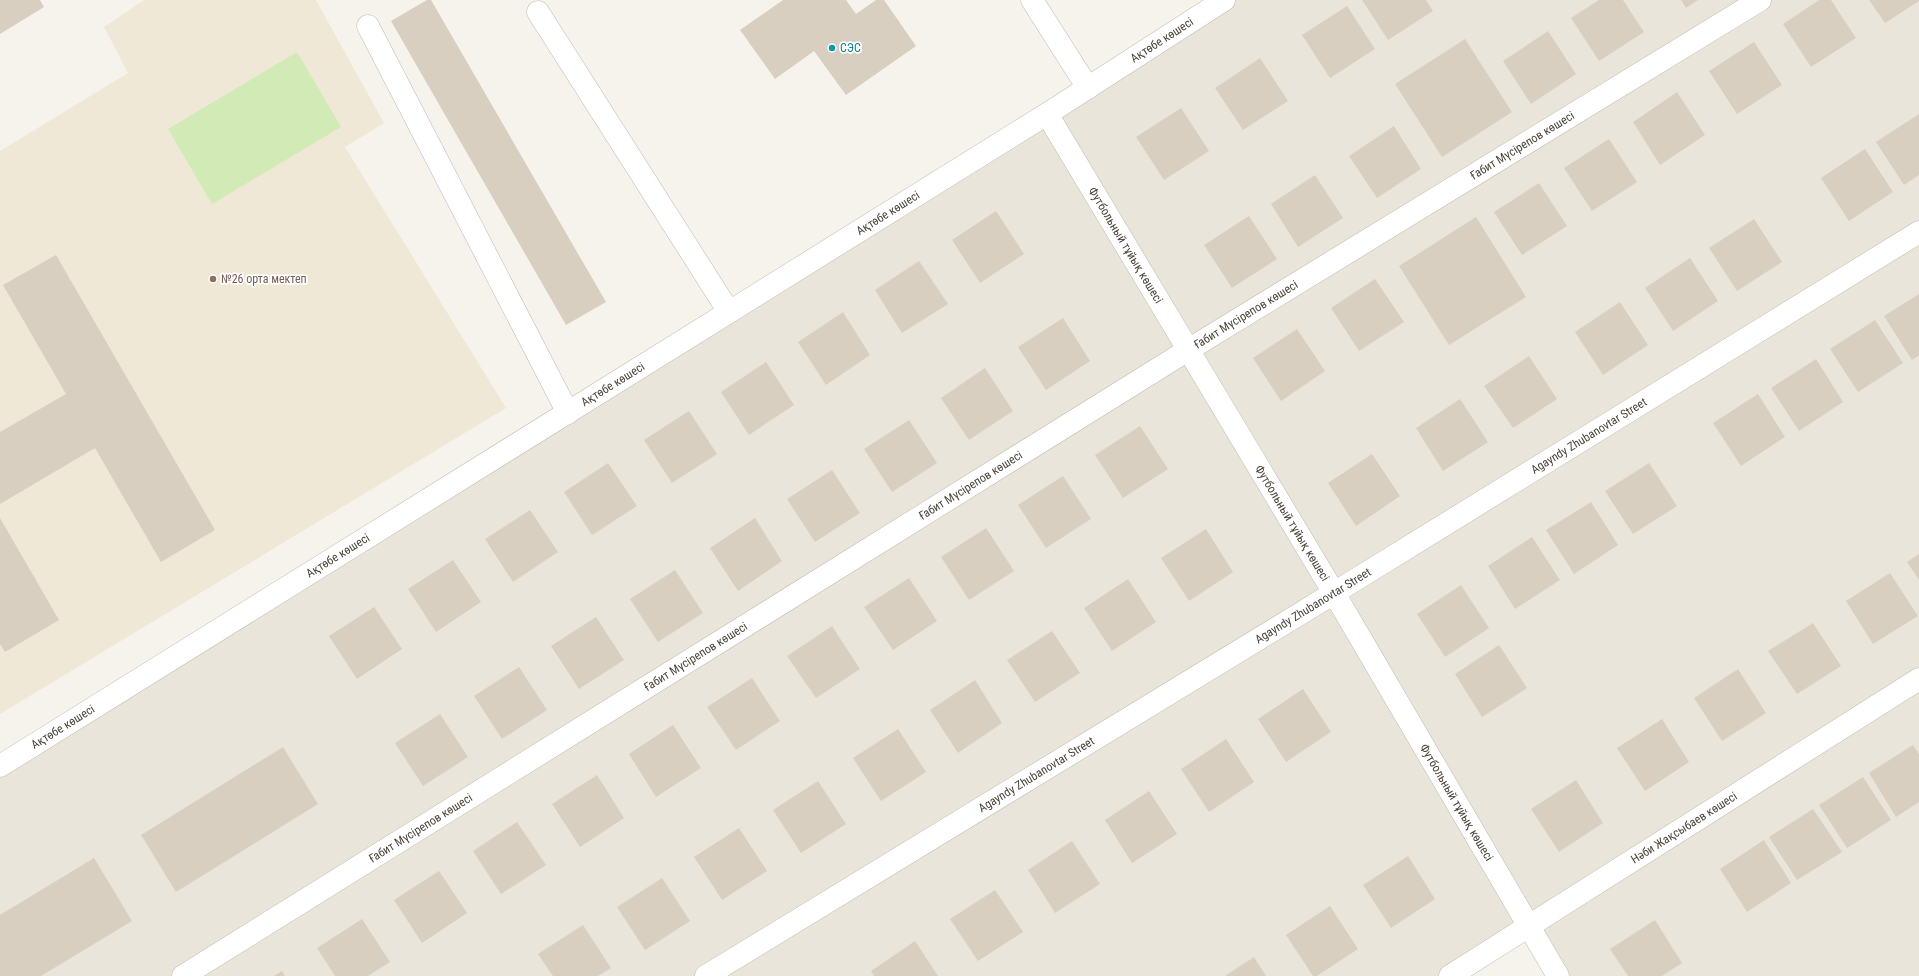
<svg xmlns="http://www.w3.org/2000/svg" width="1919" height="976" font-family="'Roboto Condensed',sans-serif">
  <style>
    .residential { fill: #eae5da }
    .education { fill: #efe8d6 }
    .green { fill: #d2eab5 }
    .building { fill: #d8cfc1 }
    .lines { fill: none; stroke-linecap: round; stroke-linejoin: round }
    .minor-casing { stroke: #c2bbae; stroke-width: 23 }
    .minor { stroke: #fff; stroke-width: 22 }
    .culture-dot { fill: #0f9aa8; stroke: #fff; stroke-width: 1.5 }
    .education-dot { fill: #8d6e63; stroke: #fff; stroke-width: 1.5 }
    .labels { text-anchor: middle; stroke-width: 3.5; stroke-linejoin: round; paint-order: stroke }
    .street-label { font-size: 12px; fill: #4b4439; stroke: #fff }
    .culture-label { font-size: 12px; fill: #0d838f; stroke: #fff; text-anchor: start }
    .education-label { font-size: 12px; fill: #785e54; stroke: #fff; text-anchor: start }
  </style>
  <rect width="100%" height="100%" fill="#f6f3ec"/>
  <path class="residential" d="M1224,0H1919V976H1558L1529,926L1450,976H0V766Z"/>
  <path class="education" d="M144,0H316L384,123L345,147L506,408L0,714V151L128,73L104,27Z"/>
  <path class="green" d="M297,52L341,127L212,204L168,129Z"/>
  <g class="building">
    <path d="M0,0H40L44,7L0,34Z"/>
    <path d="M427,0H431L606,302L566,325L391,21Z"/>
    <path d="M783,0H846L856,14L876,0H884L916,46L846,95L814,51L775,79L740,30Z"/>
    <path d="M1362,0H1426L1433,11L1388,40Z"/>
    <path d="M1599,0H1623L1644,32L1599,61L1571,18Z"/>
    <path d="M1681,0H1698L1686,8Z"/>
    <path d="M1819,0H1831L1856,38L1811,67L1783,24Z"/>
    <path d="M1869,0H1919V1L1885,23Z"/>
    <path d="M1347,6L1375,49L1330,78L1302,35Z"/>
    <path d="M1548,31L1576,74L1531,104L1503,61Z"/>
    <path d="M1465,39L1512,112L1442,157L1395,84Z"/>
    <path d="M1754,42L1782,85L1737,114L1709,71Z"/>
    <path d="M1260,58L1288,101L1243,130L1215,88Z"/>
    <path d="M1677,92L1705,135L1660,165L1633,122Z"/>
    <path d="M1181,108L1209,151L1164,180L1136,137Z"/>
    <path d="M1919,114V175L1904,185L1876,142Z"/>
    <path d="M1394,126L1421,169L1377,198L1349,156Z"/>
    <path d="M1609,139L1637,182L1592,211L1564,168Z"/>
    <path d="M1865,149L1893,192L1849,221L1821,178Z"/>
    <path d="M1315,175L1343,218L1298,247L1271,204Z"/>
    <path d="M1539,183L1567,226L1522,255L1494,212Z"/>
    <path d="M996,211L1024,254L980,283L952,240Z"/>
    <path d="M1249,216L1277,259L1232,288L1204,245Z"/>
    <path d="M1476,217L1526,297L1449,345L1399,266Z"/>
    <path d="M1754,219L1782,262L1737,291L1709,248Z"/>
    <path d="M56,255L215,530L161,562L95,448L0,504V432L66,394L3,285Z"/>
    <path d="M1690,258L1718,301L1673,331L1645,288Z"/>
    <path d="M919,261L948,304L902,333L875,290Z"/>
    <path d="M1375,279L1404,322L1359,351L1331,308Z"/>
    <path d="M1919,294V355L1912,360L1884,316Z"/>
    <path d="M1620,302L1648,345L1603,375L1575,332Z"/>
    <path d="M843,312L870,355L826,385L798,342Z"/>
    <path d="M1063,318L1090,361L1046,390L1018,347Z"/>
    <path d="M1875,320L1903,363L1858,392L1830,349Z"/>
    <path d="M1297,329L1325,371L1281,401L1253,358Z"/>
    <path d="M1529,356L1557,399L1513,428L1484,386Z"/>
    <path d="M1816,359L1843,402L1799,431L1771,388Z"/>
    <path d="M766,362L794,405L749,435L721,392Z"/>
    <path d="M985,368L1013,411L969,440L941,398Z"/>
    <path d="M1758,394L1785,437L1741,466L1713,423Z"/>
    <path d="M1460,399L1488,442L1443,471L1416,428Z"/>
    <path d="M689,411L717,454L672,483L644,440Z"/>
    <path d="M909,420L937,463L892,492L864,449Z"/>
    <path d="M1140,426L1168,469L1123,498L1095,455Z"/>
    <path d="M1372,454L1400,496L1356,526L1328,483Z"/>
    <path d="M608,463L637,506L592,535L564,492Z"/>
    <path d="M1649,463L1677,506L1633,534L1605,491Z"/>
    <path d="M832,470L860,513L815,542L787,499Z"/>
    <path d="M1063,476L1091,519L1046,548L1018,505Z"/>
    <path d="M1591,502L1618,545L1574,574L1546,530Z"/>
    <path d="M530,510L558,552L513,582L485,539Z"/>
    <path d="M0,518L59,620L5,652L0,644Z"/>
    <path d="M755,518L782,561L738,591L710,548Z"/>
    <path d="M986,528L1014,571L969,600L941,557Z"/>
    <path d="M1206,529L1233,572L1189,601L1161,558Z"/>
    <path d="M1532,537L1560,580L1515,609L1488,566Z"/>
    <path d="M1919,554V580L1907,562Z"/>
    <path d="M453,560L481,602L436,632L408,589Z"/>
    <path d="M675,570L703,613L658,642L630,599Z"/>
    <path d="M1890,573L1918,616L1873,644L1846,601Z"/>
    <path d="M909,578L937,621L893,650L864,607Z"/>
    <path d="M1128,579L1156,622L1112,651L1084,608Z"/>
    <path d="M1461,585L1489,628L1445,657L1417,614Z"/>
    <path d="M374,607L402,649L357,679L329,636Z"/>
    <path d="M596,617L624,660L579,689L551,646Z"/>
    <path d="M1813,623L1841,666L1797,694L1768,651Z"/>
    <path d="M832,626L860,669L816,698L787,656Z"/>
    <path d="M1052,631L1080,673L1035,702L1007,660Z"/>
    <path d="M1499,645L1527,688L1482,717L1455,674Z"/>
    <path d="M519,667L547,710L502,739L474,696Z"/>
    <path d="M1738,669L1766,713L1722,741L1694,698Z"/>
    <path d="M752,678L780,721L736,750L707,707Z"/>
    <path d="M975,680L1002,723L958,753L930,710Z"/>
    <path d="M1303,689L1331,732L1286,762L1258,719Z"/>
    <path d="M440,714L468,757L423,786L395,743Z"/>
    <path d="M1662,719L1689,762L1645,791L1617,748Z"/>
    <path d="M673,725L701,768L656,797L629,754Z"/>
    <path d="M898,729L926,772L881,801L853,758Z"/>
    <path d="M1226,739L1254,782L1209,812L1181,769Z"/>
    <path d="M1913,745L1919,754V802L1896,817L1869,773Z"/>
    <path d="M283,747L318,804L176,892L141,835Z"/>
    <path d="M597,775L624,818L580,847L552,804Z"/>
    <path d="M1863,777L1891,820L1847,848L1819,805Z"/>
    <path d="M1576,780L1603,823L1559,852L1531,809Z"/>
    <path d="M818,781L846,824L801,853L773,810Z"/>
    <path d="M1149,791L1177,834L1132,863L1105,820Z"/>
    <path d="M1813,809L1842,852L1797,880L1769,837Z"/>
    <path d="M517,822L546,865L501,894L473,851Z"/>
    <path d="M739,828L767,871L722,900L694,857Z"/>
    <path d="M1764,840L1791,883L1747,912L1720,869Z"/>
    <path d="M1072,841L1100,884L1055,913L1028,870Z"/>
    <path d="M1408,856L1435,899L1391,928L1363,885Z"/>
    <path d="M94,858L132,921L41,976H0V915Z"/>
    <path d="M439,871L467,913L422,943L394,900Z"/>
    <path d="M662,878L690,921L645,950L617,907Z"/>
    <path d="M995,890L1023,932L978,961L950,919Z"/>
    <path d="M1330,906L1358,949L1317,976H1313L1286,935Z"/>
    <path d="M362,919L390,962L368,976H335L317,948Z"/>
    <path d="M1655,920L1682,963L1662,976H1628L1610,949Z"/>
    <path d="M583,925L611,968L598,976H553L538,954Z"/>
    <path d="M915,941L938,976H874L871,971Z"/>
    <path d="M1254,957L1266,976H1225Z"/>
    <path d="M282,971L285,976H274Z"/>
  </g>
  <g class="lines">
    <defs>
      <g id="minor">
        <path d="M1032,0L1088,88"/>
        <path d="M538,12L729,312"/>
        <path d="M368,26L568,413"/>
        <path id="s1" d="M1047,114L1334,593L1558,976"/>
        <path id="s2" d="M0,766L1047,114L1224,0"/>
        <path id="s3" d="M183,976L1188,350L1760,0"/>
        <path id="s4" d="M706,976L1334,593L1919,232"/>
        <path id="s5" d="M1450,976L1919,679"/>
      </g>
    </defs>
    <use href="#minor" class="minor-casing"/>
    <use href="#minor" class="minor"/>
  </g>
  <circle class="culture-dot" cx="832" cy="48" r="4"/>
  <circle class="education-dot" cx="213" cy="279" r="4"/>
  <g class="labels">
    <g class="street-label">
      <text dy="4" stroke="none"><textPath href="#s2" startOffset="1370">Ақтөбе көшесі</textPath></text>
      <text dy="4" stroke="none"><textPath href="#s3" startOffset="1576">Ғабит Мүсірепов көшесі</textPath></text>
      <text dy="4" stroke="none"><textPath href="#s2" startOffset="1046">Ақтөбе көшесі</textPath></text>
      <text dy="4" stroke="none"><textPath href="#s1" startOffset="153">Футбольный тұйық көшесі</textPath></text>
      <text dy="4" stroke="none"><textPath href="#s3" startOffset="1252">Ғабит Мүсірепов көшесі</textPath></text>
      <text dy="4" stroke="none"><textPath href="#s2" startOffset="722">Ақтөбе көшесі</textPath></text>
      <text dy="4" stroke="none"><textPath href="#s4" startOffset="1035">Agayndy Zhubanovtar Street</textPath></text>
      <text dy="4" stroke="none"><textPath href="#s3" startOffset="928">Ғабит Мүсірепов көшесі</textPath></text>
      <text dy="4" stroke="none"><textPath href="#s1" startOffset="477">Футбольный тұйық көшесі</textPath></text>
      <text dy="4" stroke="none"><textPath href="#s2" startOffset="398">Ақтөбе көшесі</textPath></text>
      <text dy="4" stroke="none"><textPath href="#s4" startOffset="711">Agayndy Zhubanovtar Street</textPath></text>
      <text dy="4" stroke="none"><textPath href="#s3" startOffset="604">Ғабит Мүсірепов көшесі</textPath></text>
      <text dy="4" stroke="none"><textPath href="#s2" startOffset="74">Ақтөбе көшесі</textPath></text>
      <text dy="4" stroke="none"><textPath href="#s4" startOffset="387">Agayndy Zhubanovtar Street</textPath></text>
      <text dy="4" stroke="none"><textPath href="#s1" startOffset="801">Футбольный тұйық көшесі</textPath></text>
      <text dy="4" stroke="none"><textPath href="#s3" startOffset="280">Ғабит Мүсірепов көшесі</textPath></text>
      <text dy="4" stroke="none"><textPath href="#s5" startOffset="277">Нәби Жақсыбаев көшесі</textPath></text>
    </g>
    <g class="culture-label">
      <text x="840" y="52">СЭС</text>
    </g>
    <g class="education-label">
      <text x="221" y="283">№26 орта мектеп</text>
    </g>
  </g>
</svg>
